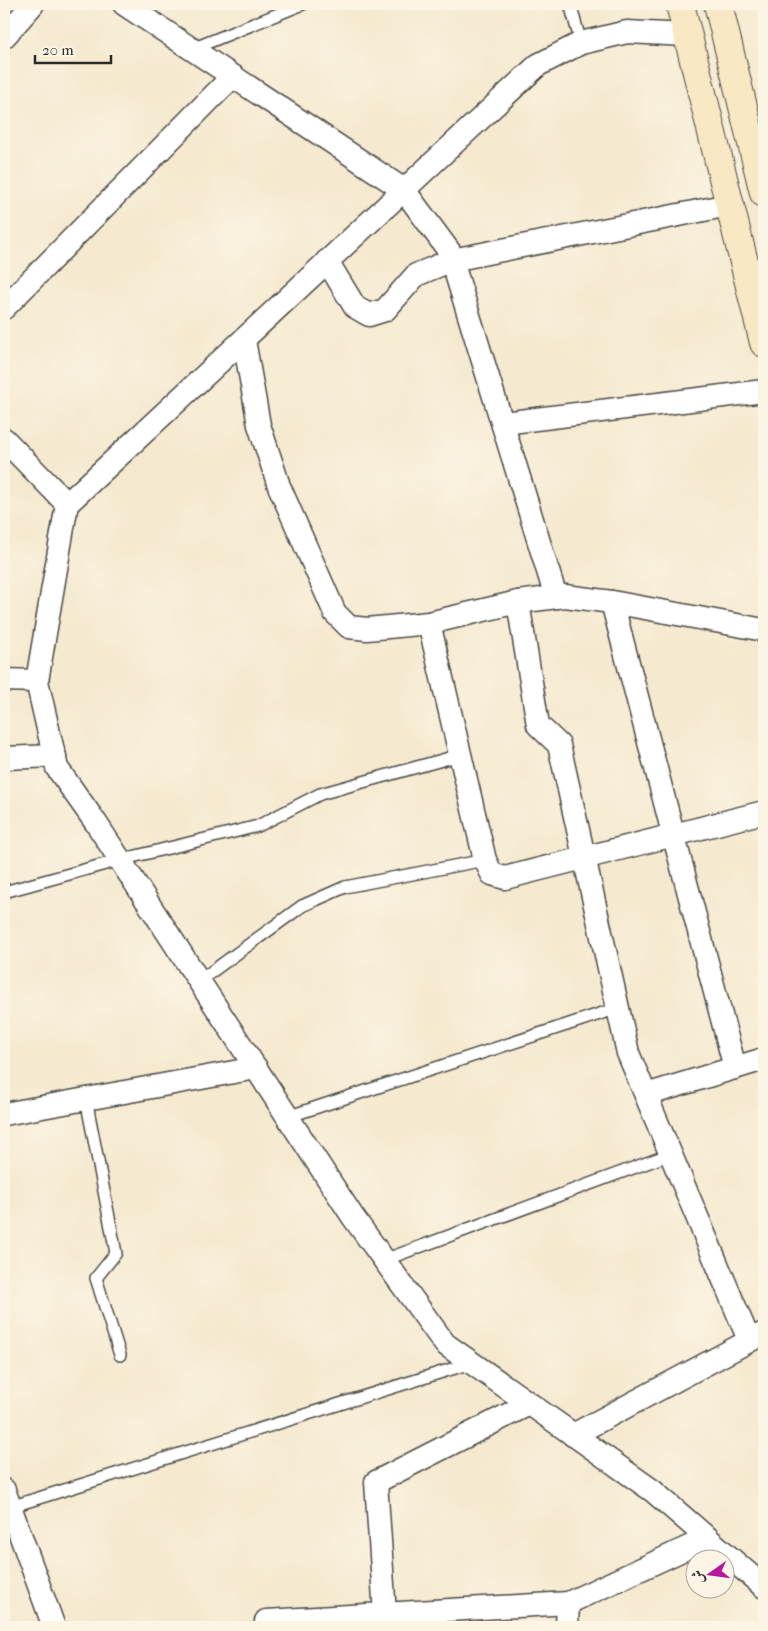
<svg xmlns="http://www.w3.org/2000/svg" width="768" height="1631" font-family="'IM FELL French Canon',Amiri,serif">
  <style>
    .lines { fill: none; stroke-linecap: round; stroke-linejoin: round }
    .service-casing { stroke: #494844; stroke-width: 14 }
    .minor-casing { stroke: #494844; stroke-width: 25 }
    .secondary-casing { stroke: #494844; stroke-width: 30 }
    .service { stroke: #fff; stroke-width: 11 }
    .minor { stroke: #fff; stroke-width: 22 }
    .secondary { stroke: #f8e8c3; stroke-width: 28 }
  </style>
  <rect width="100%" height="100%" fill="#fcf5e5"/>
  <filter id="ink" filterUnits="userSpaceOnUse"><feTurbulence type="fractalNoise" baseFrequency=".02" numOctaves="2"/><feDisplacementMap in="SourceGraphic" scale="10" xChannelSelector="R" yChannelSelector="G"/><feConvolveMatrix kernelMatrix="1 2 1 2 8 2 1 2 1" color-interpolation-filters="sRGB"/></filter>
  <filter id="wash" filterUnits="userSpaceOnUse"><feTurbulence type="fractalNoise" baseFrequency=".0096" numOctaves="4" result="noise"/><feDisplacementMap in="SourceGraphic" scale="20" xChannelSelector="R" yChannelSelector="G"/><feGaussianBlur stdDeviation="1.12" result="paint"/><feColorMatrix in="noise" values="0 0 0 0 0 0 0 0 0 0 0 0 0 0 0 0 0 1.4 0 .05"/><feComposite in="paint" operator="in"/></filter>
  <g filter="url(#wash)">
    <rect width="100%" height="100%" fill="#f5e9cf"/>
  </g>
  <g filter="url(#ink)">
    <g class="lines">
      <defs>
        <g id="service">
          <path d="M570,4L581,43"/>
          <path d="M192,49L303,4"/>
          <path d="M4,892L120,860L258,826L320,794L460,755"/>
          <path d="M199,981L302,906L345,887L485,860"/>
          <path d="M86,1099L116,1253L96,1278L120,1355"/>
          <path d="M287,1117L618,1008"/>
          <path d="M384,1260L671,1154"/>
          <path d="M10,1507L471,1363"/>
        </g>
        <g id="minor">
          <path d="M124,4L404,190L449,251L556,597"/>
          <path d="M686,35L627,32L581,43L538,65L67,504L37,681L57,768L96,823L353,1217L445,1344L653,1491L764,1587"/>
          <path d="M4,37L33,4"/>
          <path d="M327,261L355,307L369,315L385,310L416,275L452,260L729,205"/>
          <path d="M4,308L233,76"/>
          <path d="M244,340L259,425L279,486L335,613L349,627L367,629L429,623L518,602L565,596L612,602L764,630"/>
          <path d="M503,423L764,391"/>
          <path d="M4,439L67,504"/>
          <path d="M518,602L538,725L559,745L628,1053L749,1340"/>
          <path d="M612,602L735,1068"/>
          <path d="M429,623L485,860L492,874L505,878L764,812"/>
          <path d="M4,680L37,681"/>
          <path d="M4,758L55,756"/>
          <path d="M646,1095L764,1059"/>
          <path d="M4,1114L256,1068"/>
          <path d="M573,1435L764,1333"/>
          <path d="M4,1490L54,1627"/>
          <path d="M385,1614L376,1482L529,1404"/>
          <path d="M266,1621L568,1603L708,1538"/>
          <path d="M567,1627L568,1603"/>
        </g>
        <g id="secondary">
          <path d="M680,4L764,343"/>
          <path d="M718,4L764,193"/>
        </g>
      </defs>
      <use href="#service" class="service-casing"/>
      <use href="#minor" class="minor-casing"/>
      <use href="#secondary" class="secondary-casing"/>
      <use href="#service" class="service"/>
      <use href="#minor" class="minor"/>
      <use href="#secondary" class="secondary"/>
    </g>
  </g>
  <rect width="768" height="1631" fill="none" stroke="#fcf5e5" stroke-width="20"/>
  <g transform="translate(710 1574) rotate(256)"><circle r="24" fill="#fcf5e5" stroke="#a8a49b"/>
  <path d="M0-4L9 19L0 12L-9 19Z" fill="#b5179e"/>
  <text y="-8" font-size="14" font-weight="bold" text-anchor="middle" fill="#2b2b2b">ش</text>
  </g>
  <path d="M35 55v8h76v-8" fill="none" stroke="#2b2b2b" stroke-width="2.5"/>
  <text x="42" y="55" font-size="15" fill="#2b2b2b" stroke="#fcf5e5" stroke-width="4" paint-order="stroke">20 m</text>
</svg>
